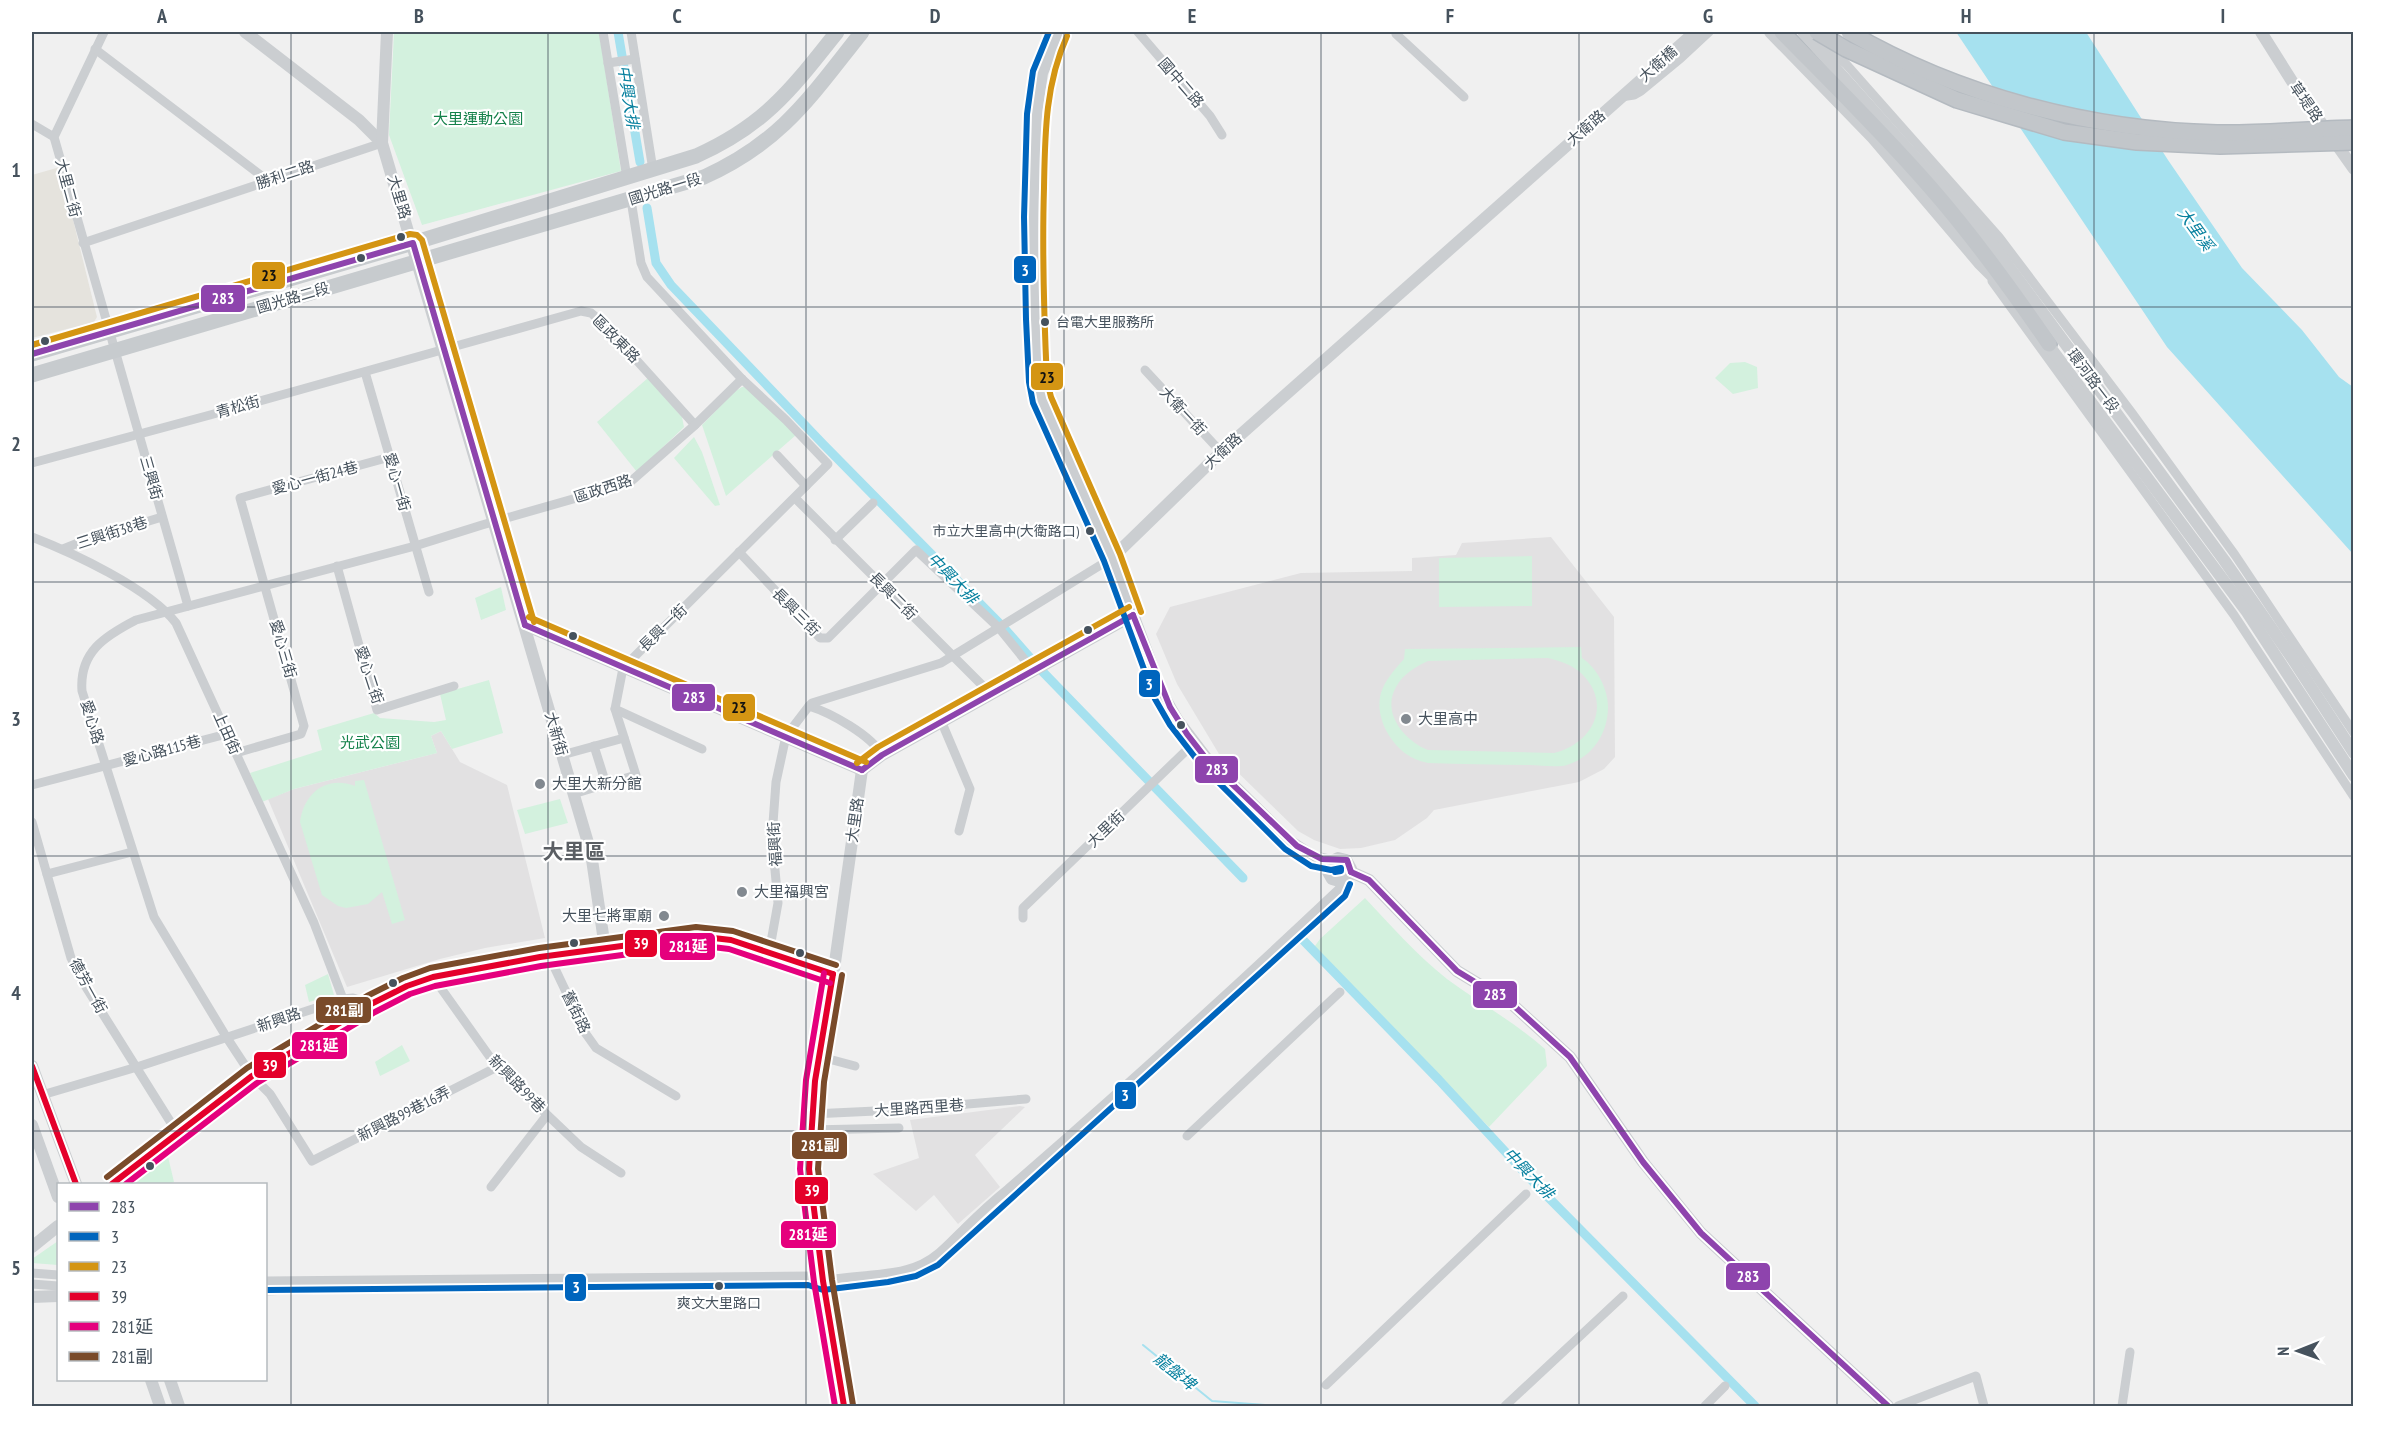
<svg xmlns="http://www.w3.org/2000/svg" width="2385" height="1438" font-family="'PT Sans Narrow','Noto Sans TC',sans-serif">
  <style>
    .commercial { fill: #e5e3dd }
    .education { fill: #e2e1e2 }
    .green { fill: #d3f1de; fill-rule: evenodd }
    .water { fill: #a6e1ef }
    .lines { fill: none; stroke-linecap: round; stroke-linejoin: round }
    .stream { stroke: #a6e1ef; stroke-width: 2 }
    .canal { stroke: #a6e1ef; stroke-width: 9 }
    .trunk-casing { stroke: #b4bac0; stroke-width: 18 }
    .minor { stroke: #cbced1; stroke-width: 9 }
    .tertiary { stroke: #cbced1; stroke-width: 12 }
    .primary { stroke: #c7cbce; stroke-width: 15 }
    .trunk { stroke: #c2c6ca; stroke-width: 15 }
    .trunk-bridge-casing { stroke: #b4bac0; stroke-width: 18; stroke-linecap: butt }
    .trunk-bridge { stroke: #c2c6ca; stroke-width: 15 }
    .bus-1-casing { stroke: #fff; stroke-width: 10 }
    .bus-2-casing { stroke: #fff; stroke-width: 10 }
    .bus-3-casing { stroke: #fff; stroke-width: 10 }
    .bus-4-casing { stroke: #fff; stroke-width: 10 }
    .bus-5-casing { stroke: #fff; stroke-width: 10 }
    .bus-6-casing { stroke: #fff; stroke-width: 10 }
    .bus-1 { stroke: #8e44ad; stroke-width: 6 }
    .bus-2 { stroke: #0065bd; stroke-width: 6 }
    .bus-3 { stroke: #d49513; stroke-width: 6 }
    .bus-4 { stroke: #e4002b; stroke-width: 6 }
    .bus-5 { stroke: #e5007d; stroke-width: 6 }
    .bus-6 { stroke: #7a4b2a; stroke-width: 6 }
    .grid { fill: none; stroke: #46525d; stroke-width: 1.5; stroke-opacity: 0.55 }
    .bus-dot { fill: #46525d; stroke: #fff; stroke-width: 2 }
    .poi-dot { fill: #828990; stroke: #fff; stroke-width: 2 }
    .labels { text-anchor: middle; stroke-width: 4.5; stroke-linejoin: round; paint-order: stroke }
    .bus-label { font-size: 14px; fill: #46525d; stroke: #fff; text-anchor: start }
    .street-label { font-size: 15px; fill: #46525d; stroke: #fff }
    .park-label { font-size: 15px; fill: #14814a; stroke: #fff }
    .poi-label { font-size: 15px; fill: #46525d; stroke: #fff; text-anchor: start }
    .water-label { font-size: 16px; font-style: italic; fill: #08819f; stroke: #fff }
    .district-label { font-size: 21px; font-weight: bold; fill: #5b5f64; stroke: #fff }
    .line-badge { stroke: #fff; stroke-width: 2 }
    .badge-label { font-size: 16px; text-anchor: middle; font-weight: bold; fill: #fff }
    .pale-badge-label { font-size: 16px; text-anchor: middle; font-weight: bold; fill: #111 }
    .neatline { fill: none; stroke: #46525d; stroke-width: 2 }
    .grid-label { font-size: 20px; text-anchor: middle; font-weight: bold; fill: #46525d }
  </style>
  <rect width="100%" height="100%" fill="#f0f0f0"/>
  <path class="commercial" d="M60,167L97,317L94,322L32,338V175Z"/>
  <g class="education">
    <path d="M1551,537L1614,617L1615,757L1604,769L1579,782L1434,810L1427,818L1395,840L1361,848L1340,849L1314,840L1298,831L1219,754L1177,684L1156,634L1170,607L1301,573L1412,571V558L1456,555L1462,543Z"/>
    <path d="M441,731L460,762L507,785L545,938L485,948L440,959L347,987L268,799L294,789L437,753L431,736Z"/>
    <path d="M1020,1106L1025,1107L975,1155L1000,1187L958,1224L934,1195L916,1211L873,1174L919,1158L910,1120Z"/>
  </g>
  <g class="green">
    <path d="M394,32H599L621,171L422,225L389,135Z"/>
    <path d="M1745,362L1757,367L1758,388L1733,394L1715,378L1730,363Z"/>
    <path d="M648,378L682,417L684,427L637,472L597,422Z"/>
    <path d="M742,387H747L796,435L726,496L702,425L734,392Z"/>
    <path d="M694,437L702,452L720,505L715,506L674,458Z"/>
    <path d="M1532,556V606L1439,607V558Z"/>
    <path d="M501,587L506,610L481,620L475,598Z"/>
    <path d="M1581,647L1582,658C1597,668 1609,690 1608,709C1607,735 1592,757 1567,765C1556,768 1541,765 1530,765C1496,765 1462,764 1428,763C1423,762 1416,760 1411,757C1391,746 1374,717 1381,693C1385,680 1395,669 1404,659L1405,649ZM1548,658C1560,661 1573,665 1582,674C1613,705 1592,744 1554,753L1428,750C1405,741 1381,713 1396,687C1403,674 1415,667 1428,661Z"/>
    <path d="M489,680L503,733L452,749L441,731L431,736L437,753L294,789L262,802L250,773L322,750L317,730L374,713L380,718L434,722L446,720L440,694Z"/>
    <path d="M364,780L405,920L392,924L382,892L368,904L346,908L338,906L322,895L300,822C304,793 326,775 355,786V781Z"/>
    <path d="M560,799L568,823L525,834L517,810Z"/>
    <path d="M1365,898C1391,926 1417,955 1447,979C1479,1003 1515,1022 1545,1049L1547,1066L1489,1127L1312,950L1320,939Z"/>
    <path d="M328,974L334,995L309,1002L305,985Z"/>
    <path d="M402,1045L410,1061L380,1076L375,1062Z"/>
    <path d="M166,1148L174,1182L167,1184H116Z"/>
    <path d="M58,1241V1265L32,1263V1259Z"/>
  </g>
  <path class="water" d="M1956,32H2086L2168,160L2242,268L2302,330L2339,377L2353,387V554L2167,347Z"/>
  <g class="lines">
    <path class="stream" d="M1143,1345L1212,1401L1277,1406"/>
    <g class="canal">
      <path d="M618,32L640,162"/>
      <path d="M647,208L656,263L671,285L823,444L1004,628L1040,669L1243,878"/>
      <path d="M1303,940L1439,1080L1537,1186L1755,1406"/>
    </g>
    <defs>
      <path id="trunk" d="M1782,32C1832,83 1883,133 1930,187C1973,236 2012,290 2049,344"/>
    </defs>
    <use href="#trunk" class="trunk-casing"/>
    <g class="minor">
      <path d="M104,32L54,137L188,606"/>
      <path d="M603,32L627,178"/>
      <path d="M631,32L653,170"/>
      <path d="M1138,32L1210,116L1222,135"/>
      <path d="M1397,32L1396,34L1464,97"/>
      <path d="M1816,39L1846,64L1999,237L2132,413L2235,555L2354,733"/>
      <path d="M95,49L267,180"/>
      <path d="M608,63L635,59"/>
      <path d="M1621,97L1634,95L1641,91L1681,58L1709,32"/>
      <path d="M32,124L54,137"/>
      <path d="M83,243L382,143"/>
      <path d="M1992,281L2234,615L2354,797"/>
      <path d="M1145,370L1221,452"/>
      <path d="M365,372L429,592"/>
      <path d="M777,455L806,486"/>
      <path d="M32,463L210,415L581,311L591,313L603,323L695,425"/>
      <path d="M795,498L991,694"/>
      <path d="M32,537C73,553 149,588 176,623L314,923L343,999"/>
      <path d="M835,540L873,503"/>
      <path d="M63,549L83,541L162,517"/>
      <path d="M739,552L820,638H828L916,550L999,628L1033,670"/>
      <path d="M337,566L377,710L454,686"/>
      <path d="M809,706C831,713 871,735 882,755"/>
      <path d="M615,709L702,749"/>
      <path d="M942,723L970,789L959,831"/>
      <path d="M594,746L606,784"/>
      <path d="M236,753L301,734L304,726L240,498L390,457"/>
      <path d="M562,755L624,738"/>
      <path d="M32,785L219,736L227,732"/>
      <path d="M573,794L636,775L615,709L623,668L828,464L786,420L742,379L647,277L641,263L631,200"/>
      <path d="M32,822L71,958L86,987L178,1134"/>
      <path d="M47,874L132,852"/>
      <path d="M1023,918V908L1194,743"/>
      <path d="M769,953L778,903L772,837L776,782L786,736L809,706L812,703L941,663L1112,558"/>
      <path d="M549,956L586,1034L596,1048L676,1096"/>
      <path d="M433,977L497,1067L581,1147L621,1173"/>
      <path d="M820,1053L825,1058L855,1066"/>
      <path d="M497,1067L312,1161L270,1094L252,1076L227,1038L154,917L82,691C79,652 105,636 136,620L415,546L482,525L629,483L695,425L742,379"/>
      <path d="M42,1095L137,1067L343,999L353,998L371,1004"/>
      <path d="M812,1114L897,1110L1026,1099"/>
      <path d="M811,1130L899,1128"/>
      <path d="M1187,1136L1340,992"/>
      <path d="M491,1187L547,1115"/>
      <path d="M32,1273L58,1275"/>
      <path d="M266,1281L810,1276L823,1281"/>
      <path d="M32,1284L58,1286"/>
      <path d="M266,1291C447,1285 629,1288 811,1285C846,1272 887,1280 922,1264C939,1256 951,1241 964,1229C978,1215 993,1201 1008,1189C1120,1092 1231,991 1339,889L1342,881"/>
      <path d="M1326,1385L1526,1194"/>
      <path d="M1505,1406L1623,1296"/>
      <path d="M1705,1406L1725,1386"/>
      <path d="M1898,1406L1976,1376L1984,1406"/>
      <path d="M2122,1406L2130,1352"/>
    </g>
    <g class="tertiary">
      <path d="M245,32L359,120L382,143L591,853L605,948"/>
      <path d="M1059,32L1042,73L1036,114L1033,217L1035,319L1038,382L1042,400L1112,558L1163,695L1178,721L1207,759L1291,842L1314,857L1332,861L1338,858L1346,860L1351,869L1348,878L1339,881L1332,879L1328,872L1332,861"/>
      <path d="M1770,32L1873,138L1980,264L2001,285"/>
      <path d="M1803,32L1990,241L2224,560L2290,655L2354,753"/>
      <path d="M2261,32L2295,86L2354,169"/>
      <path d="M382,143L387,32"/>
      <path d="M2044,339L2247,612L2354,776"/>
      <path d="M1112,558L1221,452L1695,32"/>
      <path d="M525,625L862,770"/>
      <path d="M862,770L882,755L1133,615"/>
      <path d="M1351,872L1369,880L1457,971L1513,1005L1570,1057L1643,1162L1701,1233L1888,1406"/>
      <path d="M32,1066L76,1184"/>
      <path d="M32,1125L58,1197"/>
      <path d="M112,1184L252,1076L371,1004L407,986L433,977L479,967L540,957L696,936L731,940L833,974"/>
      <path d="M32,1247L58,1226"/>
      <path d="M32,1297L58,1296"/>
      <path d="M151,1380L160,1406"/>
      <path d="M170,1380L179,1406"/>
      <path d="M844,1406L823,1281L809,1169L815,1081L830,998L862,770"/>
    </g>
    <g class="primary">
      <path d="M32,354L413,243L696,156C765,125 791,90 837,32"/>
      <path d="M32,375L704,177C782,142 811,96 862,32"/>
    </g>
    <use href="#trunk" class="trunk"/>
    <defs>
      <g id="trunk-bridge">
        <path d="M1817,32L1846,49L1957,100L2064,132L2137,142L2220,146L2354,142"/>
        <path d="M1849,32C1959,96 2090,130 2217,133C2263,134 2308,129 2354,128"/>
      </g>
    </defs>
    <use href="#trunk-bridge" class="trunk-bridge-casing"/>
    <use href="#trunk-bridge" class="trunk-bridge"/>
    <defs>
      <g id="bus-1">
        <path d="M32,354L413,243L525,625"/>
        <path d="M1133,615L1170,707L1187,734L1208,761L1297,846L1322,859L1347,860L1351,872"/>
        <path d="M525,625L862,770"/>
        <path d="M862,770L882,755L1133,615"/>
        <path d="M1351,872L1369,880L1457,971L1513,1005L1570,1057L1643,1162L1701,1233L1888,1406"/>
      </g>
      <g id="bus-2">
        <path d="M1049,32L1033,71L1027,114L1024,217L1026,319L1029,382L1033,403L1104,561L1155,699L1170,725L1201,765L1285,849L1311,866L1331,870L1341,868V871L1335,872"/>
        <path d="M266,1290L808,1285L823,1290L888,1282L916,1276L938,1265L1345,896L1350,884"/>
      </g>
      <g id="bus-3">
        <path d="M1067,36C1045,85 1045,135 1044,188C1042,252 1044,317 1047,381L1051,397L1120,554L1141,612"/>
        <path d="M32,345L410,234L417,235L422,240L534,622"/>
        <path d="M529,617L866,762"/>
        <path d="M857,763L878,747L1129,607"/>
      </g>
      <g id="bus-4">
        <path d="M833,974L815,1081L809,1169L823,1281L844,1406"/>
        <path d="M32,1066L76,1184"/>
        <path d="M112,1184L252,1076L371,1004L407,986L433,977L540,957L696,936L731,940L833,974"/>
      </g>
      <g id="bus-5">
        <path d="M824,973L806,1080L800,1169L814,1282L835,1406"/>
        <path d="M126,1184L257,1083L375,1012L410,994L435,986L541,966L696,945L729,949L830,983"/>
      </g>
      <g id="bus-6">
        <path d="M842,975L824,1082L818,1169L832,1280L853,1405"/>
        <path d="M107,1177L247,1068L367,996L403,978L430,968L539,948L696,927L733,931L836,965"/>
      </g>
    </defs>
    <use href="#bus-1" class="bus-1-casing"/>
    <use href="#bus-2" class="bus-2-casing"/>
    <use href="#bus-3" class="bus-3-casing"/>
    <use href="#bus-4" class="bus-4-casing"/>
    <use href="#bus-5" class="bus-5-casing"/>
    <use href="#bus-6" class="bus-6-casing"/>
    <use href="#bus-1" class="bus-1"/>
    <use href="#bus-2" class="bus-2"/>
    <use href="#bus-3" class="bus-3"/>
    <use href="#bus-4" class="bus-4"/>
    <use href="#bus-5" class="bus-5"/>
    <use href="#bus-6" class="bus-6"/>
  </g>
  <path class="grid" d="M291,32V1406M548,32V1406M806,32V1406M1064,32V1406M1321,32V1406M1579,32V1406M1837,32V1406M2094,32V1406M32,307H2354M32,582H2354M32,856H2354M32,1131H2354"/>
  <g class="bus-dot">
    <circle cx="401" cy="237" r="5"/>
    <circle cx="361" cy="258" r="5"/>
    <circle cx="1045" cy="322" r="5"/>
    <circle cx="45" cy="341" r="5"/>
    <circle cx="1090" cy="531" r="5"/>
    <circle cx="1088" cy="630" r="5"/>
    <circle cx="573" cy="636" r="5"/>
    <circle cx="1181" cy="725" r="5"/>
    <circle cx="574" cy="943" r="5"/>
    <circle cx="800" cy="953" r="5"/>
    <circle cx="393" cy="983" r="5"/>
    <circle cx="150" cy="1166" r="5"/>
    <circle cx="719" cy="1286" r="5"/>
  </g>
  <g class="poi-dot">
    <circle cx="1406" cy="719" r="6"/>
    <circle cx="540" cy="784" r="6"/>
    <circle cx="742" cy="892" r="6"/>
    <circle cx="664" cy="916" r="6"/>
  </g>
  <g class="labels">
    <g class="bus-label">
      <text x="1056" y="327">台電大里服務所</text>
      <text x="1079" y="536" text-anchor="end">市立大里高中(大衛路口)</text>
      <text x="719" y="1308" text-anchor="middle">爽文大里路口</text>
    </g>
    <g class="street-label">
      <text transform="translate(1658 64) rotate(-42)" y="5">大衛橋</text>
      <text transform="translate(1181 83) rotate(49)" y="5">國中二路</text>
      <text transform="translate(2306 102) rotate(55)" y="5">草堤路</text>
      <text transform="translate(1586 128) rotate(-41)" y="5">大衛路</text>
      <text transform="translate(285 175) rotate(-18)" y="5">勝利二路</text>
      <text transform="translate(68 188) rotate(75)" y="5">大里二街</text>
      <text transform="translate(665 189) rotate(-17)" y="5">國光路一段</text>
      <text transform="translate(399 197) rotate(73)" y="5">大里路</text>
      <text transform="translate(293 298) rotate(-16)" y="5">國光路二段</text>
      <text transform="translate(616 339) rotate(45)" y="5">區政東路</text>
      <text transform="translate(2093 381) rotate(53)" y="5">環河路一段</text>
      <text transform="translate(238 407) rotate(-16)" y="5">青松街</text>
      <text transform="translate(1183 411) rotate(47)" y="5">大衛一街</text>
      <text transform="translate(1223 451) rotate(-43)" y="5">大衛路</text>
      <text transform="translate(151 478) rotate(74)" y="5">三興街</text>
      <text transform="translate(315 478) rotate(-15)" y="5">愛心一街24巷</text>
      <text transform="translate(397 482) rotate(74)" y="5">愛心一街</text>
      <text transform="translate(603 489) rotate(-18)" y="5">區政西路</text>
      <text transform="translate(112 533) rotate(-18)" y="5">三興街38巷</text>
      <text transform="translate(893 596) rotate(45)" y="5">長興二街</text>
      <text transform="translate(796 612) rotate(45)" y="5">長興三街</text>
      <text transform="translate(663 628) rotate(-44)" y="5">長興一街</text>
      <text transform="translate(283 649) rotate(74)" y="5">愛心三街</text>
      <text transform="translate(369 675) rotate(72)" y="5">愛心二街</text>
      <text transform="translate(92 722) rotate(73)" y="5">愛心路</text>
      <text transform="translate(227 733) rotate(66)" y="5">上田街</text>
      <text transform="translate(556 734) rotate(74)" y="5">大新街</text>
      <text transform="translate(162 751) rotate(-15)" y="5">愛心路115巷</text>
      <text transform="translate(855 820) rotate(-82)" y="5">大里路</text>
      <text transform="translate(1106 829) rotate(-44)" y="5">大里街</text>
      <text transform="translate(775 844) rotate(-93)" y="5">福興街</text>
      <text transform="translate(88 986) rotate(61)" y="5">德芳一街</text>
      <text transform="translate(576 1012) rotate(64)" y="5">舊街路</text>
      <text transform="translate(279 1020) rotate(-19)" y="5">新興路</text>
      <text transform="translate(517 1084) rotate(46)" y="5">新興路99巷</text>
      <text transform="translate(919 1108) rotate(-4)" y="5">大里路西里巷</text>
      <text transform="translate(404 1114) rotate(-27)" y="5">新興路99巷16弄</text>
    </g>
    <g class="park-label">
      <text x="478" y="124">大里運動公園</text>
      <text x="370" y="748">光武公園</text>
    </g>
    <g class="poi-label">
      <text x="1418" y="724">大里高中</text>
      <text x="552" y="789">大里大新分館</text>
      <text x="754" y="897">大里福興宮</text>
      <text x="652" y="921" text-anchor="end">大里七將軍廟</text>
    </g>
    <g class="water-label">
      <text transform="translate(629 97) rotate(81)" y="6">中興大排</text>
      <text transform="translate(2196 229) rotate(54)" y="6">大里溪</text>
      <text transform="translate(953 578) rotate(46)" y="6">中興大排</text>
      <text transform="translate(1529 1173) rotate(46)" y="6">中興大排</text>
      <text transform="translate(1175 1371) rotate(39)" y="6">龍盤埤</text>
    </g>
    <g class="district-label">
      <text x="574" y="859">大里區</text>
    </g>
  </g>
  <g class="line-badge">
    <rect x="1013" y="255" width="24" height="29" rx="6" fill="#0065bd"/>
    <rect x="251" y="261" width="35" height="29" rx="6" fill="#d49513"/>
    <rect x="200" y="284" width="46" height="29" rx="6" fill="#8e44ad"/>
    <rect x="1030" y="362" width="34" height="29" rx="6" fill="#d49513"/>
    <rect x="1138" y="669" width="23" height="29" rx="6" fill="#0065bd"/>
    <rect x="671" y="683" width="45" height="29" rx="6" fill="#8e44ad"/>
    <rect x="722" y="693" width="34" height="29" rx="6" fill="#d49513"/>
    <rect x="1194" y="755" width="45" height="29" rx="6" fill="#8e44ad"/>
    <rect x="624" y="929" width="34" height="29" rx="6" fill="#e4002b"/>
    <rect x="659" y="932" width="57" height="29" rx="6" fill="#e5007d"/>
    <rect x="1472" y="980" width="46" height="29" rx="6" fill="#8e44ad"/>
    <rect x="315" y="996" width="57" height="28" rx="6" fill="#7a4b2a"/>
    <rect x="291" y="1031" width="57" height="29" rx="6" fill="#e5007d"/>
    <rect x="253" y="1051" width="34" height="28" rx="6" fill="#e4002b"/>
    <rect x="1114" y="1081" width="23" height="29" rx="6" fill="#0065bd"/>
    <rect x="791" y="1131" width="57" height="29" rx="6" fill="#7a4b2a"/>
    <rect x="794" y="1176" width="35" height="29" rx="6" fill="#e4002b"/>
    <rect x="780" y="1220" width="57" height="29" rx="6" fill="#e5007d"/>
    <rect x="1725" y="1262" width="46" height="29" rx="6" fill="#8e44ad"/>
    <rect x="564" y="1273" width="23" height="29" rx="6" fill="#0065bd"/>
  </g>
  <g class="badge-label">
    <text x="1025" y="276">3</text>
    <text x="223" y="304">283</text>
    <text x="1149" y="690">3</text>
    <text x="694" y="703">283</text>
    <text x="1217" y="775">283</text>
    <text x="641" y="949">39</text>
    <text x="688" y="952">281延</text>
    <text x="1495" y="1000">283</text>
    <text x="344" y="1016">281副</text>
    <text x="319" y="1051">281延</text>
    <text x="270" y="1071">39</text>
    <text x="1125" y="1101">3</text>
    <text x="820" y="1151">281副</text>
    <text x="812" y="1196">39</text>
    <text x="808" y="1240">281延</text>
    <text x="1748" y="1282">283</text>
    <text x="576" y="1293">3</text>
  </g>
  <g class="pale-badge-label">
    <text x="269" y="281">23</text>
    <text x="1047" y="383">23</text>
    <text x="739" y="713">23</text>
  </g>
  <rect width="2385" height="1438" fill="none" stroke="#ffffff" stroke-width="66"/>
  <rect x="57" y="1183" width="210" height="198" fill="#ffffff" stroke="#b5babe" stroke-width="1.5"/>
  <rect x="69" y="1202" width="30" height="9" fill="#8e44ad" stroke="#b5babe" stroke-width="1.5"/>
  <text x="111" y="1213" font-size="18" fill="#46525d">283</text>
  <rect x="69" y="1232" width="30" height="9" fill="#0065bd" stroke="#b5babe" stroke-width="1.5"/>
  <text x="111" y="1243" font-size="18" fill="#46525d">3</text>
  <rect x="69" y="1262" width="30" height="9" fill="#d49513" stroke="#b5babe" stroke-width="1.5"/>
  <text x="111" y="1273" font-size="18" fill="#46525d">23</text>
  <rect x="69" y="1292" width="30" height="9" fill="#e4002b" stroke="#b5babe" stroke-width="1.5"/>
  <text x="111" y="1303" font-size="18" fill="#46525d">39</text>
  <rect x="69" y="1322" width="30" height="9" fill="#e5007d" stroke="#b5babe" stroke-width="1.5"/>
  <text x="111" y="1333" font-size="18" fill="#46525d">281延</text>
  <rect x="69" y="1352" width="30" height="9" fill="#7a4b2a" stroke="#b5babe" stroke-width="1.5"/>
  <text x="111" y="1363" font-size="18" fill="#46525d">281副</text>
  <g transform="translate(2298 1351) rotate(269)" stroke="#ffffff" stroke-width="4.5" paint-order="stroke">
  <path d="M0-4.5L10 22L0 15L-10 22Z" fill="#46525d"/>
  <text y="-9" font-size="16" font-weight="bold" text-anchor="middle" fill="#46525d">N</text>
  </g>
  <rect x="33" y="33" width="2319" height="1372" class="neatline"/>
  <g class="grid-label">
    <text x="162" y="23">A</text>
    <text x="419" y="23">B</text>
    <text x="677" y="23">C</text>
    <text x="935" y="23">D</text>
    <text x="1192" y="23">E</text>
    <text x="1450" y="23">F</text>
    <text x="1708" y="23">G</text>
    <text x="1966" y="23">H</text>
    <text x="2223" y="23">I</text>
    <text x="16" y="177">1</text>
    <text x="16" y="451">2</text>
    <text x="16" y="726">3</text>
    <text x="16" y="1000">4</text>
    <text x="16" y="1275">5</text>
  </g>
</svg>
